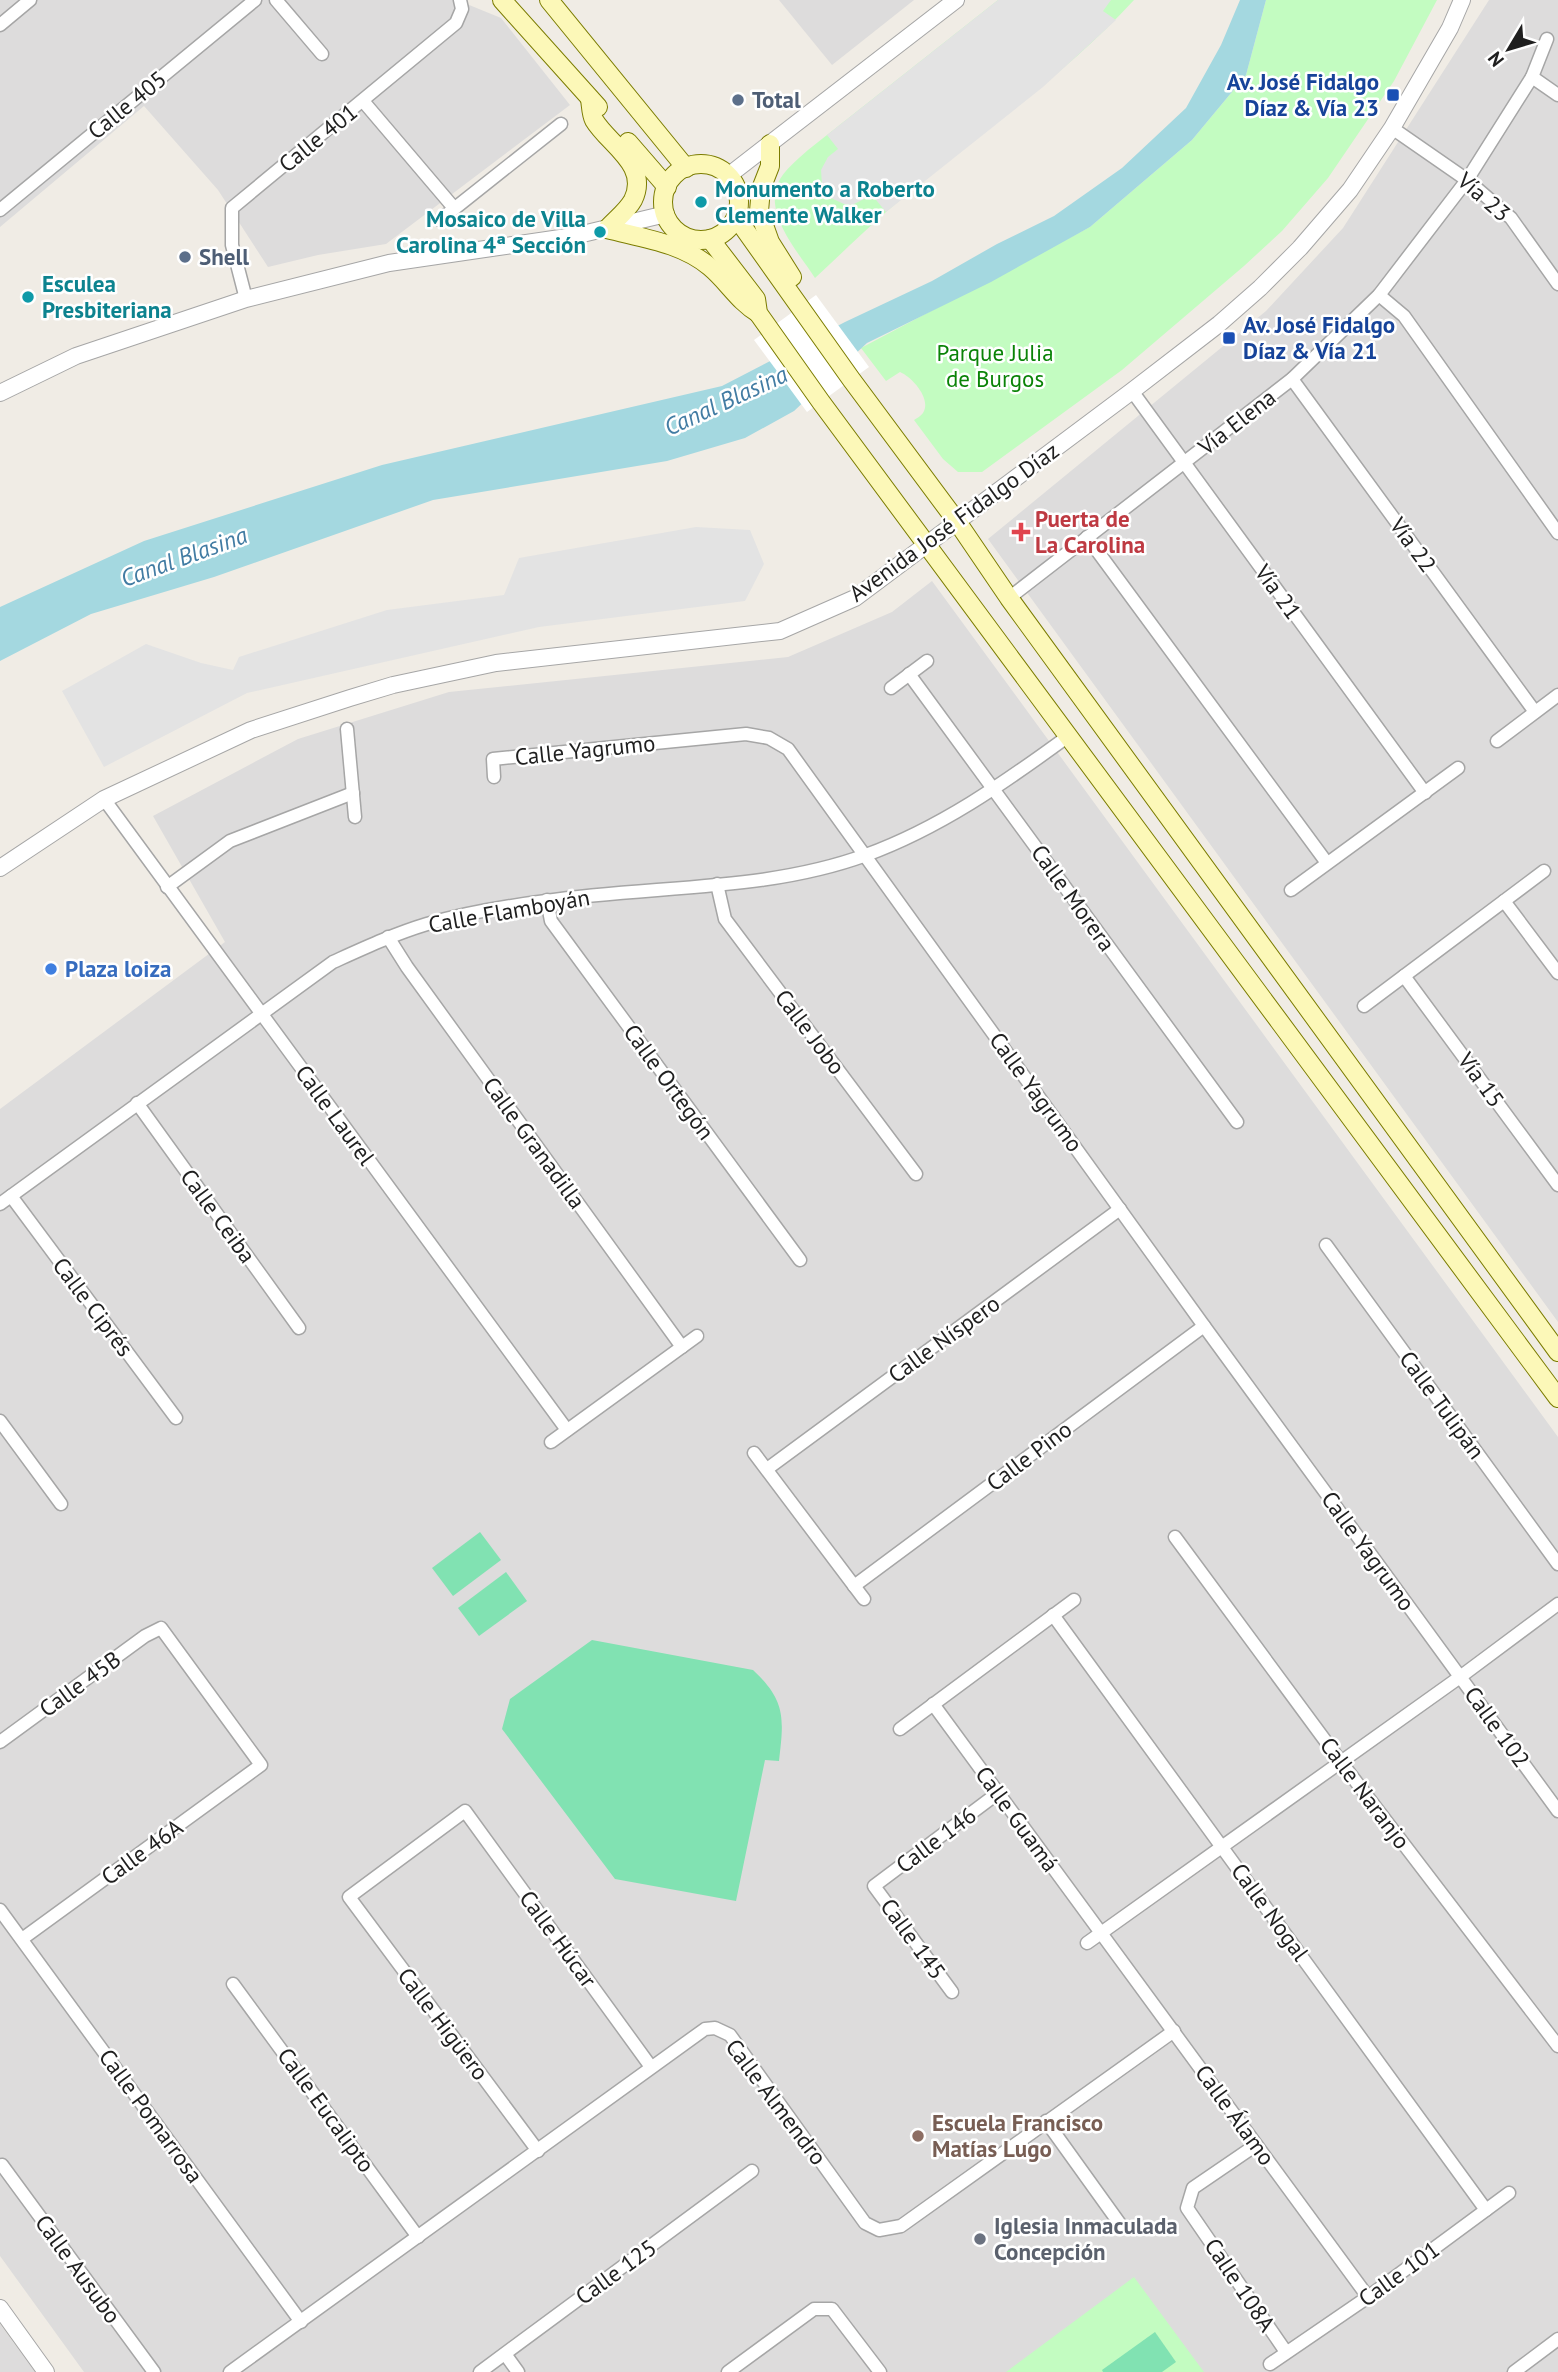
<svg xmlns="http://www.w3.org/2000/svg" width="1558" height="2372" font-family="'PT Sans',sans-serif">
  <style>
    .residential { fill: #dddcdc }
    .park { fill: #c3fcc1 }
    .pitch { fill: #81e2b2 }
    .parking { fill: #e3e3e3 }
    .water { fill: #a4d8e0 }
    .pier { fill: #fff }
    .lines { fill: none; stroke-linecap: round; stroke-linejoin: round }
    .minor-casing { stroke: #a6a6a6; stroke-width: 15 }
    .tertiary-casing { stroke: #a6a6a6; stroke-width: 18 }
    .secondary-casing { stroke: #7b7c01; stroke-width: 20 }
    .minor { stroke: #fff; stroke-width: 12 }
    .tertiary { stroke: #fff; stroke-width: 16 }
    .secondary { stroke: #fcf8b8; stroke-width: 18 }
    .transit-dot { fill: #1a4fb4; stroke: #fff; stroke-width: 2.5 }
    .service-dot { fill: #5c6f8a; stroke: #fff; stroke-width: 2.5 }
    .culture-dot { fill: #0f9aa8; stroke: #fff; stroke-width: 2.5 }
    .health-dot { fill: #e0444e; stroke: #fff; stroke-width: 2.5 }
    .shop-dot { fill: #3f7fe0; stroke: #fff; stroke-width: 2.5 }
    .education-dot { fill: #8d6e63; stroke: #fff; stroke-width: 2.5 }
    .worship-dot { fill: #6b7280; stroke: #fff; stroke-width: 2.5 }
    .labels { text-anchor: middle; stroke-width: 5; stroke-linejoin: round; paint-order: stroke }
    .transit-label { font-size: 23px; font-weight: bold; fill: #164399; stroke: #fff; text-anchor: end }
    .service-label { font-size: 23px; font-weight: bold; fill: #4e5e75; stroke: #fff; text-anchor: start }
    .street-label { font-size: 23px; fill: #1f1f1f; stroke: #fff }
    .culture-label { font-size: 23px; font-weight: bold; fill: #0d838f; stroke: #fff; text-anchor: start }
    .park-label { font-size: 23px; fill: #0a8307; stroke: #fff }
    .health-label { font-size: 23px; font-weight: bold; fill: #be3a42; stroke: #fff; text-anchor: start }
    .shop-label { font-size: 23px; font-weight: bold; fill: #366cbe; stroke: #fff; text-anchor: start }
    .education-label { font-size: 23px; font-weight: bold; fill: #785e54; stroke: #fff; text-anchor: start }
    .worship-label { font-size: 23px; font-weight: bold; fill: #5b616d; stroke: #fff; text-anchor: start }
    .water-label { font-size: 24px; font-style: italic; fill: #427ca3; stroke: #fff }
  </style>
  <rect width="100%" height="100%" fill="#f0ece5"/>
  <g class="residential">
    <path d="M0,0H457L501,18L570,105L386,244L318,255L268,267L218,190L144,106L0,227Z"/>
    <path d="M779,0H914L832,65Z"/>
    <path d="M1489,0H1558V1322L988,539L1266,311L1343,228Z"/>
    <path d="M932,581L1558,1437V2372H84L0,2256V1109L225,942L153,816L298,739L449,692L788,657L892,612Z"/>
    <path d="M0,2324L35,2372H0Z"/>
  </g>
  <g class="park">
    <path d="M998,0H1134C1060,81 968,140 886,212C862,233 839,256 815,278C799,253 764,215 778,183C784,170 797,160 808,150Z"/>
    <path d="M1266,0H1437L1394,81L1328,178L1282,231L1244,266L1122,370L982,472H958L943,459L914,420C917,418 921,416 923,413C932,399 912,377 900,372L886,381L861,348L1090,227L1192,140L1246,75Z"/>
    <path d="M1134,2277L1204,2372H1006Z"/>
  </g>
  <g class="pitch">
    <path d="M480,1532L501,1560L453,1596L432,1568Z"/>
    <path d="M506,1572L527,1601L479,1636L458,1608Z"/>
    <path d="M592,1640L753,1670C786,1701 784,1718 779,1761L765,1760L736,1901L615,1879L502,1729L510,1699Z"/>
    <path d="M1155,2332L1176,2362L1162,2372H1103L1102,2370Z"/>
  </g>
  <g class="parking">
    <path d="M998,0H1111L1103,11L1116,20L1043,87L886,212L872,195L852,205L844,204L831,198L822,185L821,170L828,157L838,149L827,135Z"/>
    <path d="M696,527L750,530L764,564L745,601L539,627L247,693L104,767L62,691L146,644L201,663L233,670L239,657L387,610L504,595L519,558Z"/>
  </g>
  <path class="water" d="M1240,0H1266L1246,75L1192,140L1090,227L991,282L867,343L794,411L745,438L667,461L433,500L214,577L91,614L0,661V607L144,541L382,465L722,386L845,322L932,281L997,244L1054,216L1122,168L1186,108L1221,45Z"/>
  <path class="pier" d="M816,295L869,367L807,412L754,340Z"/>
  <g class="lines">
    <defs>
      <g id="minor">
        <path d="M276,0L322,54"/>
        <path d="M0,25L30,0"/>
        <path d="M1532,77L1558,95"/>
        <path d="M363,101L454,208"/>
        <path d="M1392,128L1467,180L1511,218L1558,284"/>
        <path d="M0,210L255,0"/>
        <path d="M440,220L561,124"/>
        <path d="M1379,295L1404,316L1558,533"/>
        <path d="M246,299L232,245V208L456,23L462,9L460,0"/>
        <path d="M1292,379L1535,712"/>
        <path d="M1132,391L1425,793"/>
        <path d="M1087,537L1327,863"/>
        <path d="M1009,598L1292,379L1379,295L1467,180L1532,77L1547,39"/>
        <path d="M909,674L1237,1122"/>
        <path d="M891,688L927,661"/>
        <path d="M347,729L355,817"/>
        <path d="M1497,741L1558,695"/>
        <path d="M494,777L493,759L746,734L769,738L788,749L1204,1326L1558,1811"/>
        <path d="M104,799L567,1430"/>
        <path d="M717,884L725,919L916,1174"/>
        <path d="M167,887L230,841L353,793"/>
        <path d="M1291,890L1458,768"/>
        <path d="M547,900L551,921L800,1260"/>
        <path d="M1504,901L1558,973"/>
        <path d="M388,937L407,967L682,1347"/>
        <path d="M1404,976L1558,1185"/>
        <path d="M1364,1006L1544,871"/>
        <path d="M137,1103L299,1328"/>
        <path d="M11,1196L176,1418"/>
        <path d="M0,1204L333,962C364,948 394,934 427,924C465,913 507,906 546,901C652,885 765,892 866,855C940,828 1004,783 1067,737"/>
        <path d="M1326,1245L1558,1564"/>
        <path d="M0,1421L61,1504"/>
        <path d="M551,1442L697,1336"/>
        <path d="M754,1453L864,1599"/>
        <path d="M767,1469L1120,1209"/>
        <path d="M1175,1537L1341,1762L1558,2046"/>
        <path d="M854,1586L1204,1326"/>
        <path d="M1053,1615L1486,2210"/>
        <path d="M933,1704L1368,2297"/>
        <path d="M900,1729L1074,1600"/>
        <path d="M0,1742L145,1636L161,1628L261,1765L22,1939"/>
        <path d="M0,1910L301,2322"/>
        <path d="M1087,1943L1460,1677L1558,1604"/>
        <path d="M233,1984L418,2237"/>
        <path d="M952,1992L874,1886L998,1793"/>
        <path d="M1046,2121L1120,2224"/>
        <path d="M1256,2145L1193,2188L1187,2208L1286,2352"/>
        <path d="M538,2151L349,1897L465,1811L651,2067"/>
        <path d="M2,2165L154,2372"/>
        <path d="M505,2354L518,2372"/>
        <path d="M1270,2364L1368,2297L1509,2193"/>
        <path d="M230,2372L705,2029L715,2028L730,2035L865,2223L879,2230L901,2226L1174,2031"/>
        <path d="M480,2372L752,2171"/>
        <path d="M728,2372L814,2309H832L880,2372"/>
        <path d="M1514,2372L1558,2339"/>
      </g>
      <g id="tertiary">
        <path d="M728,176L956,0"/>
        <path d="M0,393L76,356L246,299L389,263L574,236L666,214"/>
        <path d="M0,868L104,799L251,730L350,698L393,685L496,663L780,631L855,598L1132,391L1219,324L1260,288L1300,248L1350,190L1392,128L1450,28L1462,0"/>
        <path d="M0,2308L46,2372"/>
      </g>
      <g id="secondary">
        <path d="M502,0L598,107"/>
        <path d="M549,0L686,168"/>
        <path d="M590,99C591,105 591,114 594,120C609,145 650,165 633,200C627,211 615,220 607,229C642,238 682,243 710,267C727,281 739,302 758,313"/>
        <path d="M628,142L667,187"/>
        <path d="M770,144V166L761,189L759,211L770,242L792,277"/>
        <circle cx="701" cy="202" r="38"/>
        <path d="M736,217L851,379L958,523L1009,598L1558,1352"/>
        <path d="M710,239L756,299L758,313L821,402L1558,1398"/>
      </g>
    </defs>
    <use href="#minor" class="minor-casing"/>
    <use href="#tertiary" class="tertiary-casing"/>
    <use href="#secondary" class="secondary-casing"/>
    <use href="#minor" class="minor"/>
    <use href="#tertiary" class="tertiary"/>
    <use href="#secondary" class="secondary"/>
  </g>
  <g class="transit-dot">
    <rect x="1386" y="88" width="14" height="14" rx="3.5"/>
    <rect x="1222" y="331" width="14" height="14" rx="3.5"/>
  </g>
  <g class="service-dot">
    <circle cx="738" cy="100" r="7"/>
    <circle cx="185" cy="257" r="7"/>
  </g>
  <g class="culture-dot">
    <circle cx="701" cy="202" r="7"/>
    <circle cx="600" cy="232" r="7"/>
    <circle cx="28" cy="297" r="7"/>
  </g>
  <path class="health-dot" d="M1017.5 521.5h7v7h7v7h-7v7h-7v-7h-7v-7h7z"/>
  <circle class="shop-dot" cx="51" cy="969" r="7"/>
  <circle class="education-dot" cx="918" cy="2136" r="7"/>
  <circle class="worship-dot" cx="980" cy="2239" r="7"/>
  <g class="labels">
    <g class="transit-label">
      <text x="1379" y="90">Av. José Fidalgo<tspan x="1379" dy="26">Díaz &amp; Vía 23</tspan></text>
      <text x="1243" y="333" text-anchor="start">Av. José Fidalgo<tspan x="1243" dy="26">Díaz &amp; Vía 21</tspan></text>
    </g>
    <g class="service-label">
      <text x="752" y="108">Total</text>
      <text x="199" y="265">Shell</text>
    </g>
    <g class="street-label">
      <text transform="translate(127 105) rotate(-39)" y="8">Calle 405</text>
      <text transform="translate(318 138) rotate(-39)" y="8">Calle 401</text>
      <text transform="translate(1484 197) rotate(41)" y="8">Vía 23</text>
      <text transform="translate(1237 422) rotate(-38)" y="8">Vía Elena</text>
      <text transform="translate(954 522) rotate(-36)" y="8">Avenida José Fidalgo Díaz</text>
      <text transform="translate(1413 545) rotate(54)" y="8">Vía 22</text>
      <text transform="translate(1278 592) rotate(54)" y="8">Vía 21</text>
      <text transform="translate(585 750) rotate(-6)" y="8">Calle Yagrumo</text>
      <text transform="translate(1073 898) rotate(54)" y="8">Calle Morera</text>
      <text transform="translate(509 911) rotate(-10)" y="8">Calle Flamboyán</text>
      <text transform="translate(810 1032) rotate(53)" y="8">Calle Jobo</text>
      <text transform="translate(1481 1080) rotate(54)" y="8">Vía 15</text>
      <text transform="translate(669 1082) rotate(54)" y="8">Calle Ortegón</text>
      <text transform="translate(1036 1092) rotate(54)" y="8">Calle Yagrumo</text>
      <text transform="translate(335 1115) rotate(54)" y="8">Calle Laurel</text>
      <text transform="translate(534 1143) rotate(54)" y="8">Calle Granadilla</text>
      <text transform="translate(218 1216) rotate(54)" y="8">Calle Ceiba</text>
      <text transform="translate(93 1307) rotate(53)" y="8">Calle Ciprés</text>
      <text transform="translate(944 1339) rotate(-36)" y="8">Calle Níspero</text>
      <text transform="translate(1442 1405) rotate(54)" y="8">Calle Tulipán</text>
      <text transform="translate(1029 1456) rotate(-37)" y="8">Calle Pino</text>
      <text transform="translate(1368 1551) rotate(54)" y="8">Calle Yagrumo</text>
      <text transform="translate(80 1684) rotate(-36)" y="8">Calle 45B</text>
      <text transform="translate(1497 1727) rotate(54)" y="8">Calle 102</text>
      <text transform="translate(1365 1793) rotate(53)" y="8">Calle Naranjo</text>
      <text transform="translate(1017 1819) rotate(54)" y="8">Calle Guamá</text>
      <text transform="translate(936 1840) rotate(-37)" y="8">Calle 146</text>
      <text transform="translate(142 1852) rotate(-36)" y="8">Calle 46A</text>
      <text transform="translate(1270 1912) rotate(54)" y="8">Calle Nogal</text>
      <text transform="translate(558 1939) rotate(54)" y="8">Calle Húcar</text>
      <text transform="translate(913 1939) rotate(54)" y="8">Calle 145</text>
      <text transform="translate(443 2024) rotate(53)" y="8">Calle Higüero</text>
      <text transform="translate(776 2102) rotate(53)" y="8">Calle Almendro</text>
      <text transform="translate(326 2110) rotate(54)" y="8">Calle Eucalipto</text>
      <text transform="translate(1235 2115) rotate(54)" y="8">Calle Álamo</text>
      <text transform="translate(151 2116) rotate(54)" y="8">Calle Pomarrosa</text>
      <text transform="translate(78 2269) rotate(54)" y="8">Calle Ausubo</text>
      <text transform="translate(616 2272) rotate(-36)" y="8">Calle 125</text>
      <text transform="translate(1399 2274) rotate(-36)" y="8">Calle 101</text>
      <text transform="translate(1240 2285) rotate(56)" y="8">Calle 108A</text>
    </g>
    <g class="culture-label">
      <text x="715" y="197">Monumento a Roberto<tspan x="715" dy="26">Clemente Walker</tspan></text>
      <text x="586" y="227" text-anchor="end">Mosaico de Villa<tspan x="586" dy="26">Carolina 4ª Sección</tspan></text>
      <text x="42" y="292">Esculea<tspan x="42" dy="26">Presbiteriana</tspan></text>
    </g>
    <g class="park-label">
      <text x="995" y="361">Parque Julia<tspan x="995" dy="26">de Burgos</tspan></text>
    </g>
    <g class="health-label">
      <text x="1035" y="527">Puerta de<tspan x="1035" dy="26">La Carolina</tspan></text>
    </g>
    <g class="shop-label">
      <text x="65" y="977">Plaza loiza</text>
    </g>
    <g class="education-label">
      <text x="932" y="2131">Escuela Francisco<tspan x="932" dy="26">Matías Lugo</tspan></text>
    </g>
    <g class="worship-label">
      <text x="994" y="2234">Iglesia Inmaculada<tspan x="994" dy="26">Concepción</tspan></text>
    </g>
    <g class="water-label">
      <text transform="translate(726 401) rotate(-25)" y="8">Canal Blasina</text>
      <text transform="translate(184 557) rotate(-20)" y="8">Canal Blasina</text>
    </g>
  </g>
  <g transform="translate(1509 49) rotate(232)" stroke="#ffffff" stroke-width="5" paint-order="stroke">
  <path d="M0-5L12 26L0 18L-12 26Z" fill="#1f1f1f"/>
  <text y="-10" font-size="19" font-weight="bold" text-anchor="middle" fill="#1f1f1f">N</text>
  </g>
</svg>
